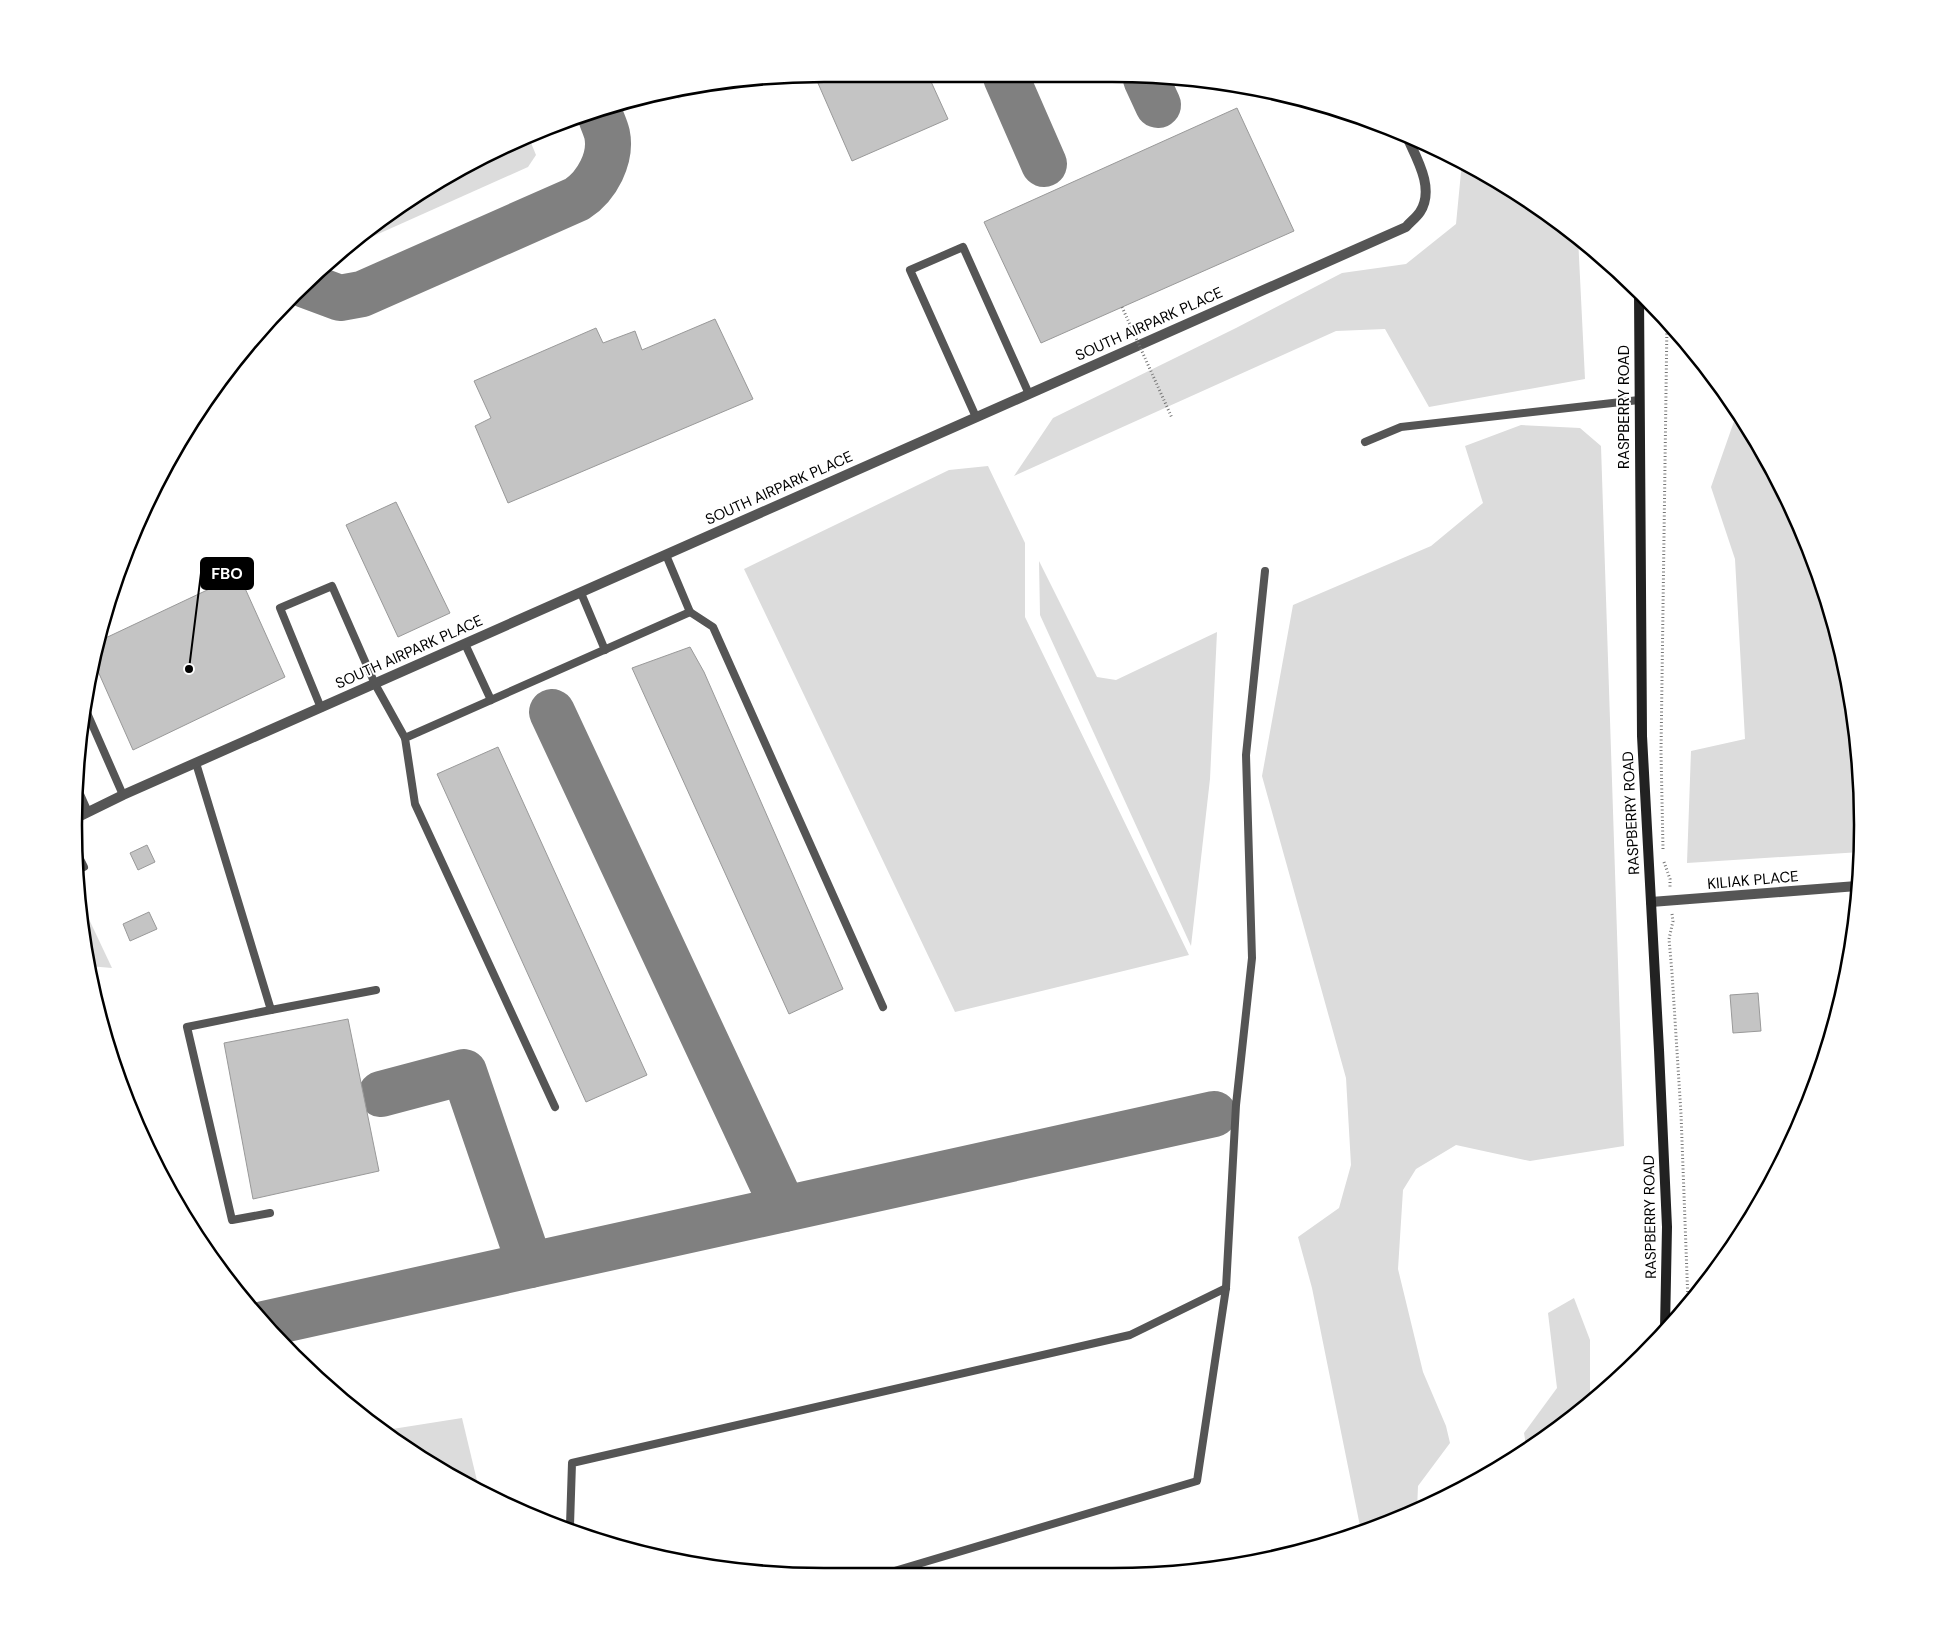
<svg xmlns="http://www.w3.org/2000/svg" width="1937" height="1650" font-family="'DM Sans',sans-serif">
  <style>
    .green { fill: #dcdcdc }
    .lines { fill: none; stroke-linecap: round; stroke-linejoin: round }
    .taxiway { stroke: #808080; stroke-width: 46 }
    .building { fill: #c4c4c4; stroke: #999 }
    .path { stroke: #777; stroke-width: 3; stroke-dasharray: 1 2.5; stroke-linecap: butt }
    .lane { stroke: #555; stroke-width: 8 }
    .street { stroke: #555; stroke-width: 10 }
    .secondary { stroke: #222; stroke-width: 10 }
    .path-bridge { stroke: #777; stroke-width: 3; stroke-dasharray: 1 2.5; stroke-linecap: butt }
    .labels { text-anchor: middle; stroke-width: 4; stroke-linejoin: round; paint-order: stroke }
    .street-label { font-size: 15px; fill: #000; stroke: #fff }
    .rim { fill: none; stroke: #000; stroke-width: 2.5 }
    .leader { fill: none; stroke: #000; stroke-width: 2 }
    .callout-dot { fill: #000; stroke: #fff; stroke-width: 2 }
    .callout { fill: #000; stroke: #000; stroke-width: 2 }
    .callout-label { font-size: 16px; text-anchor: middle; font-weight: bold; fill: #fff }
  </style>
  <rect width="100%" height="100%" fill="#fff"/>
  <g class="green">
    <path d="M719,82L678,99L674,91Z"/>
    <path d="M529,138L536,155L528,167L367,239L361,236L407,201L492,151Z"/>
    <path d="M1462,162L1569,229L1578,237L1585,379L1429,407L1385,329L1336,331L1014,476L1053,418L1236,328L1342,273L1406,264L1456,224Z"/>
    <path d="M1738,410L1806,538L1849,679L1863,825L1861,852L1687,863L1691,751L1745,739L1735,559L1711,487Z"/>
    <path d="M1521,425L1580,428L1601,446L1624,1146L1530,1161L1456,1145L1416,1169L1403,1190L1398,1269L1423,1372L1446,1426L1450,1443L1418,1486L1417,1510L1399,1519L1361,1531L1312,1288L1298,1237L1339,1208L1351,1165L1346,1078L1262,776L1293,605L1431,546L1483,503L1465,446Z"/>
    <path d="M988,466L1025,543V617L1189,955L955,1012L744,569L949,470Z"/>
    <path d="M1039,561L1097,677L1116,680L1217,632L1210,779L1191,946L1040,615Z"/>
    <path d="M78,897V896L112,968L89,966L80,923Z"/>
    <path d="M1574,1298L1590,1340V1400L1527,1451L1524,1433L1557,1388L1548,1313Z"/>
    <path d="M462,1418L479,1489L450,1476L386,1430Z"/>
  </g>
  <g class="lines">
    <g class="taxiway">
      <path d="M1006,77L1044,164"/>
      <path d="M1146,79L1158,105"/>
      <path d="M305,285L340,298L362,294L577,199C597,186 612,158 607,134C605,126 601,119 599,111"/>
      <path d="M552,712L784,1209"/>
      <path d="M381,1094L464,1072L530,1265"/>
      <path d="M264,1324L1214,1114"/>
    </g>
  </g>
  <g class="building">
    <path d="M814,74L928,75L948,119L852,161Z"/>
    <path d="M1237,108L1294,231L1041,343L984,222Z"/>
    <path d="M715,319L753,399L508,503L475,426L491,418L474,381L596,328L603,343L635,331L642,350Z"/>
    <path d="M396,502L450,613L398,637L346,525Z"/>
    <path d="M239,575L285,677L133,750L93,660L97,642Z"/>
    <path d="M690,647L704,672L843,989L789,1014L632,668Z"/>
    <path d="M498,747L647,1075L586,1102L437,774Z"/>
    <path d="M147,845L155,862L138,870L130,853Z"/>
    <path d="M149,912L157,929L130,941L123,924Z"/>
    <path d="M1758,993L1761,1031L1733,1033L1730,995Z"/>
    <path d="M348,1019L379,1171L253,1199L224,1043Z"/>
  </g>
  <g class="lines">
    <g class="path">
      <path d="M1663,849L1661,752L1667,320"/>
      <path d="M1664,862L1670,879V887"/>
      <path d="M1672,914L1673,921L1669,939L1672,973L1681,1114L1688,1302"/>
    </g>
    <g class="lane">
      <path d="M976,417L910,270L963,247L1029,394"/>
      <path d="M1365,442L1401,427L1639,400"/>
      <path d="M666,555L690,612"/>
      <path d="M581,593L605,650"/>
      <path d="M465,644L491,700"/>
      <path d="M84,706L123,795"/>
      <path d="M321,708L280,608L332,586L375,684L405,738"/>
      <path d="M196,763L271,1010L376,990"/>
      <path d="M76,785L88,812"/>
      <path d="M75,849L84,867"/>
      <path d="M555,1107L415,804L405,738L690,612L713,627L883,1007"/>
      <path d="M270,1213L232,1220L187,1027L271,1010"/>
      <path d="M572,1531L570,1525L572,1463L1130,1335L1226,1288"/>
      <path d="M881,1575L1197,1481L1226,1288L1236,1105L1252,958L1246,755L1265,571"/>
    </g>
    <g class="street">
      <path d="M74,819L123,795L1406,227C1410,222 1416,218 1420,212C1435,189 1417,159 1407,137"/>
      <path d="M1651,902L1857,886"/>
    </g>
    <path class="secondary" d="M1639,294L1642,736L1659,1050L1667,1227L1665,1329"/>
    <path class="path-bridge" d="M1122,307L1172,418"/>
  </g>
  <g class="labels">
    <g class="street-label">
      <text transform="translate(1149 324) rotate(-24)" y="5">SOUTH AIRPARK PLACE</text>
      <text transform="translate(1624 407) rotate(-90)" y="5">RASPBERRY ROAD</text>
      <text transform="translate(779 488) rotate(-24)" y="5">SOUTH AIRPARK PLACE</text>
      <text transform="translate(409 652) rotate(-24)" y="5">SOUTH AIRPARK PLACE</text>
      <text transform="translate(1631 813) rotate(-93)" y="5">RASPBERRY ROAD</text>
      <text transform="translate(1753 880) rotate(-5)" y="5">KILIAK PLACE</text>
      <text transform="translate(1650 1217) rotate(-91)" y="5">RASPBERRY ROAD</text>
    </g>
  </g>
  <path d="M0 0H1937V1650H0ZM824 82H1112A742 742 0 0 1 1854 824V826A742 742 0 0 1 1112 1568H824A742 742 0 0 1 82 826V824A742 742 0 0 1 824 82Z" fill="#fff" fill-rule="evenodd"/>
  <path class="rim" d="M824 82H1112A742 742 0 0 1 1854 824V826A742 742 0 0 1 1112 1568H824A742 742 0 0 1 82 826V824A742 742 0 0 1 824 82Z"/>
  <path class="leader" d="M189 669L201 573"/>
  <circle class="callout-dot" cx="189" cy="669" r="5"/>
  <rect class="callout" x="201" y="558" width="52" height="31" rx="5"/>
  <g class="callout-label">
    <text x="227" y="579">FBO</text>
  </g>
</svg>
